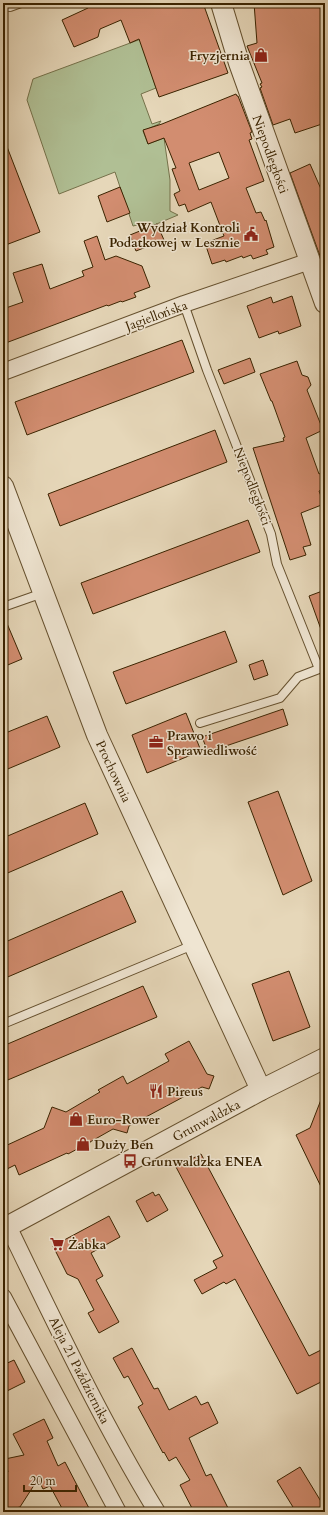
<svg xmlns="http://www.w3.org/2000/svg" width="328" height="1515" font-family="Cardo,serif">
  <style>
    .green { fill: #b0bf94; stroke: #75714a }
    .building { fill: #d28d70; stroke: #3a2300; fill-rule: evenodd }
    .lines { fill: none; stroke-linecap: round; stroke-linejoin: round }
    .service-casing { stroke: #65502e; stroke-width: 10 }
    .minor-casing { stroke: #65502e; stroke-width: 18 }
    .tertiary-casing { stroke: #65502e; stroke-width: 22 }
    .service { stroke: #efe5d2; stroke-width: 8 }
    .minor { stroke: #efe5d2; stroke-width: 16 }
    .tertiary { stroke: #efe5d2; stroke-width: 20 }
    .labels { text-anchor: middle; stroke-width: 3; stroke-linejoin: round; paint-order: stroke }
    .poi-label { font-size: 13px; font-weight: bold; fill: #3a2300; stroke: #efe5d2; text-anchor: start }
    .street-label { font-size: 13px; fill: #3a2300; stroke: #efe5d2 }
  </style>
  <rect width="100%" height="100%" fill="#e6d7b9"/>
  <filter id="stains"><feTurbulence type="fractalNoise" baseFrequency=".005" numOctaves="4"/><feColorMatrix values="0 0 0 0 .2 0 0 0 0 .09 0 0 0 0 .02 0 0 0 .5 -.17"/></filter>
  <radialGradient id="worn" r=".72"><stop offset=".6" stop-color="#630" stop-opacity="0"/><stop offset="1" stop-color="#630" stop-opacity=".3"/></radialGradient>
  <path class="green" d="M141,39L156,88L141,94L152,124L161,121L159,124L143,131L148,144L164,138L170,180V211L178,215L140,231L137,225L133,226L115,172L59,194L27,100L33,79Z"/>
  <g class="building">
    <path d="M86,3H203L228,73L159,97L139,39L130,43L121,20L100,29L98,37L74,47L62,20L88,8Z"/>
    <path d="M254,3H320L322,18L325,27V123L295,133L290,119L273,125L260,88L262,87L260,84L262,83L247,46L257,43Z"/>
    <path d="M236,94L237,96H238L252,132L250,133L252,139L249,140L264,181L246,188L256,213L261,212L265,221L266,220L274,247L266,250L268,254L253,259L251,255L243,258L242,256L226,262L225,260L212,264L205,243L224,236L211,202L188,212L185,204L179,206L174,194L180,191L172,169L176,168L164,138L148,144L143,130L162,124ZM219,152L229,178L199,190L189,163Z"/>
    <path d="M3,139H4L40,232L3,246Z"/>
    <path d="M310,164L321,189L325,187L324,267L290,173Z"/>
    <path d="M120,187L130,213L107,222L98,196Z"/>
    <path d="M157,224L164,240L136,251L130,235Z"/>
    <path d="M97,236L105,260L116,256L142,266L150,287L134,293L136,297L122,302L121,301L108,306L107,305L3,344V309L23,302L13,273L42,264L50,289L84,276L82,271L93,267L84,241Z"/>
    <path d="M292,296L301,326L279,334L278,331L259,338L247,306L271,297L273,303Z"/>
    <path d="M182,340L194,372L27,435L15,402Z"/>
    <path d="M250,358L255,372L224,384L218,370Z"/>
    <path d="M297,361L302,375L308,377L311,385L307,390L323,430L306,438L319,474L321,473L325,483V488L319,491L324,504L301,513L311,545L303,547L306,555L290,560L253,448L284,441L283,438L285,437L272,401H271L260,374Z"/>
    <path d="M215,430L227,462L60,526L48,494Z"/>
    <path d="M248,520L260,552L93,614L81,583Z"/>
    <path d="M325,590V635H323L309,596Z"/>
    <path d="M3,614L22,659L3,667Z"/>
    <path d="M225,631L237,662L126,704L113,672Z"/>
    <path d="M263,660L268,675L254,680L249,665Z"/>
    <path d="M283,709L288,725L208,752L202,737Z"/>
    <path d="M186,713L201,751L147,773L132,735Z"/>
    <path d="M47,716L60,747L3,771V734Z"/>
    <path d="M278,791L312,881L283,895L248,802Z"/>
    <path d="M85,803L98,834L3,875V838Z"/>
    <path d="M122,891L136,922L3,979V943Z"/>
    <path d="M289,971L310,1027L273,1041L252,984Z"/>
    <path d="M143,986L157,1017L3,1082V1046Z"/>
    <path d="M189,1041L207,1074L214,1076L209,1089L202,1087L129,1126L127,1133L113,1129L90,1142L89,1144L84,1147H81L68,1154L67,1153L19,1175L15,1165L3,1171V1147L44,1128L52,1107L66,1112L100,1092L98,1090L123,1076L127,1084L169,1061L165,1054Z"/>
    <path d="M324,1092L325,1093V1195L296,1135L310,1128Z"/>
    <path d="M201,1154L309,1356L325,1348V1380L297,1394L235,1279L226,1284L224,1282L202,1294L194,1280L217,1268L213,1261L223,1256L176,1167Z"/>
    <path d="M153,1192L155,1196L159,1194L168,1210L147,1222L136,1201Z"/>
    <path d="M109,1216L120,1237L91,1253L103,1276L96,1280L119,1322L99,1333L88,1313L94,1310L78,1279L67,1274L53,1246Z"/>
    <path d="M132,1348L154,1389L158,1388L169,1410L196,1396L201,1405L208,1402L218,1423L189,1438L206,1476L211,1474L230,1512H194L180,1485L190,1480L176,1457L169,1461L164,1452L163,1453L138,1407L143,1404L128,1376L124,1378L113,1358Z"/>
    <path d="M14,1360L25,1382L3,1393V1365Z"/>
    <path d="M44,1419L53,1438L47,1441L58,1466L65,1462L91,1512H64L50,1486L43,1489L38,1479L20,1507L3,1511V1473L8,1472L5,1459L24,1455L13,1434Z"/>
    <path d="M300,1467L325,1508V1512H296L277,1481Z"/>
  </g>
  <g class="lines">
    <defs>
      <g id="service">
        <path d="M9,3L10,7L21,3"/>
        <path d="M184,304L207,370L271,534L277,564L319,669L325,667"/>
        <path d="M3,607L43,593"/>
        <path d="M200,723L280,698L298,677L319,669"/>
        <path d="M3,1024L193,945"/>
      </g>
      <g id="minor">
        <path d="M3,372L184,304L310,261"/>
        <path d="M8,1226C55,1323 101,1420 157,1512"/>
        <path d="M3,1297L118,1512"/>
      </g>
      <g id="tertiary">
        <path d="M221,3L239,63L325,303"/>
        <path d="M3,486L97,735L261,1090"/>
        <path d="M3,1229L261,1090L325,1058"/>
      </g>
    </defs>
    <use href="#service" class="service-casing"/>
    <use href="#minor" class="minor-casing"/>
    <use href="#tertiary" class="tertiary-casing"/>
    <use href="#service" class="service"/>
    <use href="#minor" class="minor"/>
    <use href="#tertiary" class="tertiary"/>
  </g>
  <defs>
    <symbol id="shop-bare" viewBox="-9 -9 18 18"><path d="M-5-2.5h2.3a2.7 3.5 0 0 1 5.4 0H5L5.5 6h-11ZM-1.5-2.5h3a1.5 2.3 0 0 0-3 0Z" fill="#8f2418" stroke="#efe5d2" stroke-width="2.5" paint-order="stroke"/></symbol>
    <symbol id="civic-bare" viewBox="-9 -9 18 18"><path d="M-.6-6.5H3V-4.5H.6V-3L4-1V1h2V6H-6V1h2V-1L-.6-3ZM-1.2 2.5V6h2.4V2.5Z" fill="#8f2418" stroke="#efe5d2" stroke-width="2.5" paint-order="stroke"/></symbol>
    <symbol id="office-bare" viewBox="-9 -9 18 18"><path d="M-6-3h4V-5.5h4V-3h4V5H-6ZM-1-4.5V-3h2v-1.5ZM-6 0V1H6V0Z" fill="#8f2418" stroke="#efe5d2" stroke-width="2.5" paint-order="stroke"/></symbol>
    <symbol id="restaurant-bare" viewBox="-9 -9 18 18"><path d="M-5-6h1v4h1v-4h1v4h1v-4h1v5L-1.5 .5V6h-2V.5L-5-1ZM5-6V6H3V1.5H1.5Q1.5-4 5-6Z" fill="#8f2418" stroke="#efe5d2" stroke-width="2.5" paint-order="stroke"/></symbol>
    <symbol id="bus-bare" viewBox="-9 -9 18 18"><path d="M-5-6H5V4H4V6H2V4H-2V6H-4V4H-5ZM-3.5-4V0h7V-4ZM-3.5 1.2v1.5H-2V1.2ZM2 1.2v1.5H3.5V1.2Z" fill="#8f2418" stroke="#efe5d2" stroke-width="2.5" paint-order="stroke"/></symbol>
    <symbol id="supermarket-bare" viewBox="-9 -9 18 18"><path d="M-6-5.5h2.5l.6 2H6L4.5 2H-2.5L-4.4-4H-6ZM-1.5 3.2a1.3 1.3 0 1 0 .1 0ZM3 3.2a1.3 1.3 0 1 0 .1 0Z" fill="#8f2418" stroke="#efe5d2" stroke-width="2.5" paint-order="stroke"/></symbol>
  </defs>
  <g fill-rule="evenodd">
    <use href="#shop-bare" x="251" y="45" width="20" height="20"/>
    <use href="#civic-bare" x="241" y="224" width="20" height="20"/>
    <use href="#office-bare" x="146" y="732" width="20" height="20"/>
    <use href="#restaurant-bare" x="146" y="1081" width="20" height="20"/>
    <use href="#shop-bare" x="66" y="1109" width="20" height="20"/>
    <use href="#shop-bare" x="73" y="1134" width="20" height="20"/>
    <use href="#bus-bare" x="120" y="1151" width="20" height="20"/>
    <use href="#supermarket-bare" x="47" y="1234" width="20" height="20"/>
  </g>
  <g class="labels">
    <g class="poi-label">
      <text x="250" y="60" text-anchor="end">Fryzjernia</text>
      <text x="240" y="232" text-anchor="end">Wydział Kontroli<tspan x="240" dy="15">Podatkowej w Lesznie</tspan></text>
      <text x="167" y="740">Prawo i<tspan x="167" dy="15">Sprawiedliwość</tspan></text>
      <text x="167" y="1096">Pireus</text>
      <text x="87" y="1124">Euro-Rower</text>
      <text x="94" y="1149">Duży Ben</text>
      <text x="141" y="1166">Grunwaldzka ENEA</text>
      <text x="68" y="1249">Żabka</text>
    </g>
    <g class="street-label">
      <text transform="translate(271 154) rotate(70)" y="5">Niepodległości</text>
      <text transform="translate(156 315) rotate(-20)" y="5">Jagiellońska</text>
      <text transform="translate(253 486) rotate(69)" y="5">Niepodległości</text>
      <text transform="translate(114 771) rotate(65)" y="5">Prochownia</text>
      <text transform="translate(206 1120) rotate(-28)" y="5">Grunwaldzka</text>
      <text transform="translate(80 1370) rotate(63)" y="5">Aleja 21 Października</text>
    </g>
  </g>
  <rect width="328" height="1515" fill="none" stroke="#e6d7b9" stroke-width="16"/>
  <rect x="4" y="4" width="320" height="1507" fill="none" stroke="#3a2300" stroke-width="2"/>
  <rect x="8" y="8" width="312" height="1499" fill="none" stroke="#3a2300"/>
  <path d="M24 1485v6h52v-6" fill="none" stroke="#3a2300" stroke-width="2"/>
  <text x="30" y="1485" font-size="12" fill="#3a2300" stroke="#efe5d2" stroke-width="3" paint-order="stroke">20 m</text>
  <rect width="100%" height="100%" filter="url(#stains)"/>
  <rect width="100%" height="100%" fill="url(#worn)"/>
</svg>
